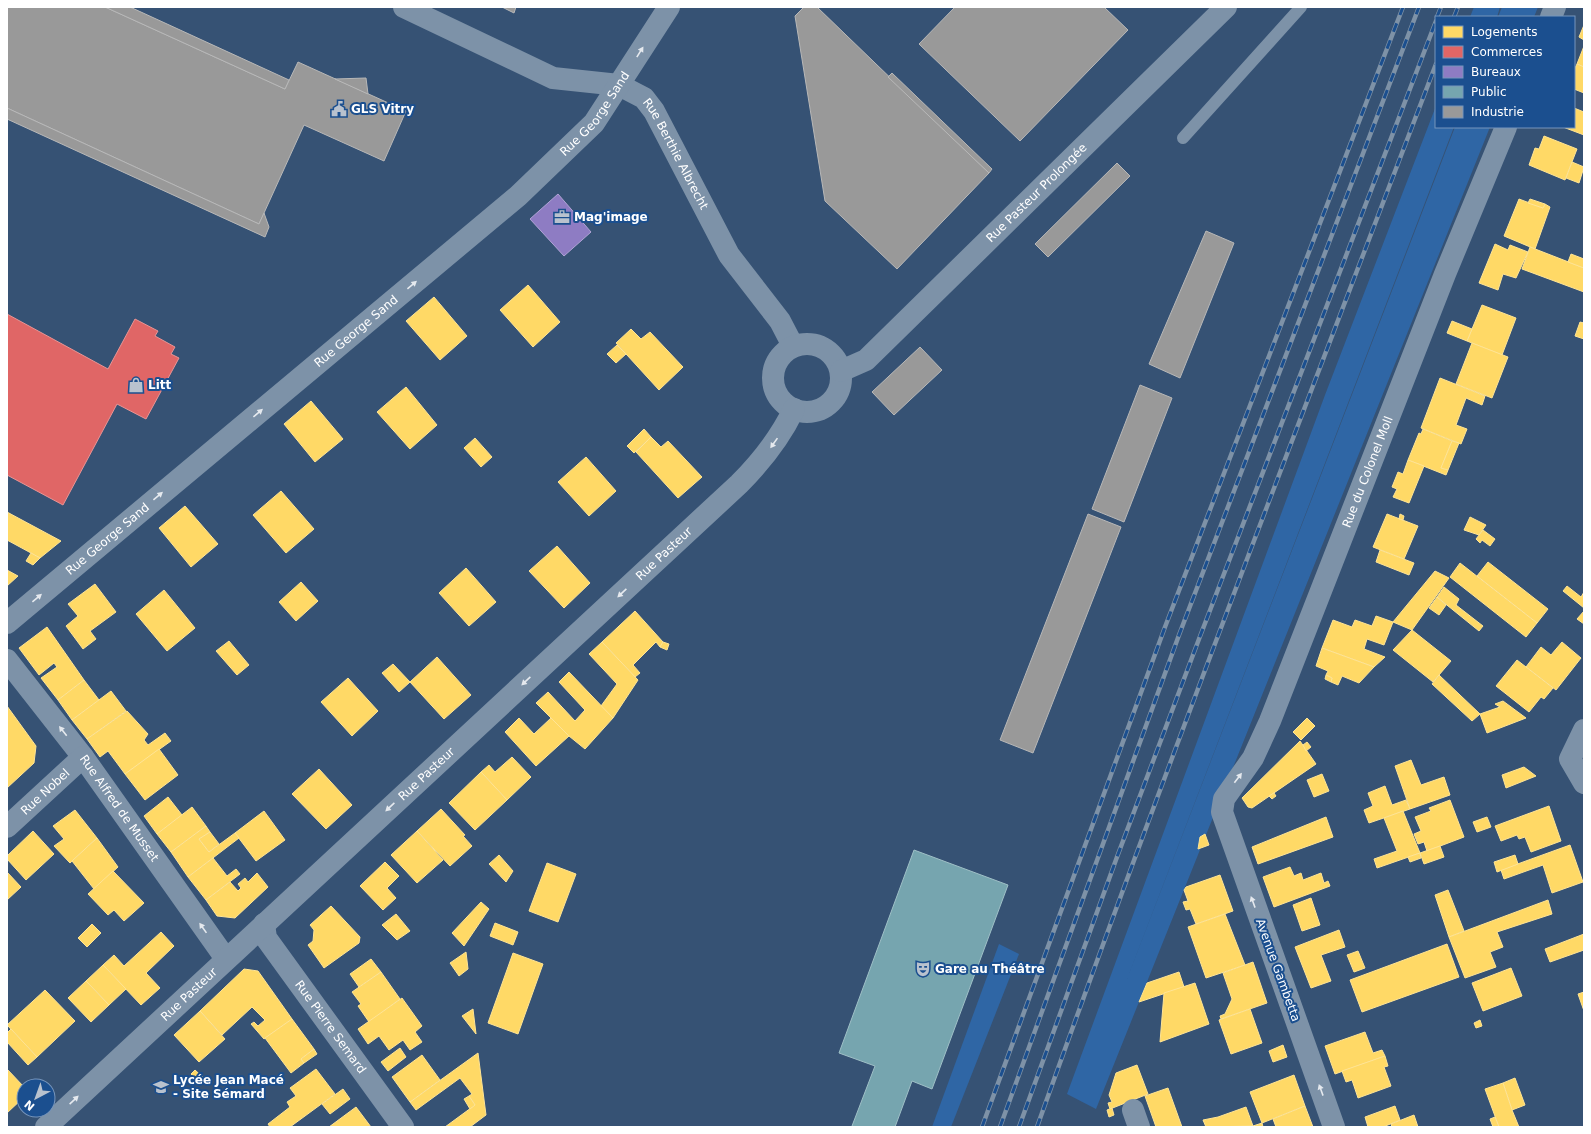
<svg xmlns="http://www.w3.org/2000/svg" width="1591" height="1134" font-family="'DejaVu Sans',sans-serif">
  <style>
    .green { fill: #2f66a5 }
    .homes { fill: #ffd966; stroke: #ffe494 }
    .shops { fill: #e06666; stroke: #e99494 }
    .offices { fill: #8e7cc3; stroke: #b0a3d5 }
    .public { fill: #76a5af; stroke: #9fc0c7 }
    .industry { fill: #999; stroke: #b8b8b8 }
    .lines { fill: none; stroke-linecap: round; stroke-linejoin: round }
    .lane { stroke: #7d92a8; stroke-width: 12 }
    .street { stroke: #7d92a8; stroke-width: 22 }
    .rail-casing { stroke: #7e92a7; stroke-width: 4.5 }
    .rail { stroke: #1b4f8f; stroke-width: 3; stroke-dasharray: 9; stroke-linecap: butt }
    .oneway { fill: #e5e9ee }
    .labels { text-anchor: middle; stroke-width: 4; stroke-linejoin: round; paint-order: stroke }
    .poi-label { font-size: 12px; font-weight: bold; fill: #fff; stroke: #1b4f8f; text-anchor: start }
    .street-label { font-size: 12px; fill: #fff; stroke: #1b4f8f }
  </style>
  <rect width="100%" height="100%" fill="#365274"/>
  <g class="green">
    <path d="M1474,7H1500L1497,17H1470Z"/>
    <path d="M1502,7H1538L1534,17H1498Z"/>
    <path d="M1436,106V127H1454L1122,992L1455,127H1490L1096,1109L1067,1094L1325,395Z"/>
    <path d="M999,944L1019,954L951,1127H932Z"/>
  </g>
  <g class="homes">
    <path d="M1584,25V40L1579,37Z"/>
    <path d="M1584,46V67L1577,64Z"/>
    <path d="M1577,64L1584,67V93L1574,89V70Z"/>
    <path d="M1574,108L1584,112V135L1563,127H1574Z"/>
    <path d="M1544,136L1577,149L1565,180L1529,165L1535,148L1539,149Z"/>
    <path d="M1572,162L1584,167L1579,183L1566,178Z"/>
    <path d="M1519,199L1543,208L1545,204L1550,207L1535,249L1504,236Z"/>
    <path d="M1530,199L1545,204L1543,208L1528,203Z"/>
    <path d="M1495,244L1508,250L1510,245L1528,252L1516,278L1503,274L1498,290L1479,283Z"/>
    <path d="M1530,247L1584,268V292L1522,269Z"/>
    <path d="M1571,254L1584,259V268L1568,262Z"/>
    <path d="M528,285L560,322L533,347L500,310Z"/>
    <path d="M434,297L467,336L440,360L406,321Z"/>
    <path d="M1482,305L1516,318L1502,355L1467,341Z"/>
    <path d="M1452,321L1472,329L1467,341L1447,333Z"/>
    <path d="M1580,322L1584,323V339L1575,336Z"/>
    <path d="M631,329L641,339L650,332L683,367L659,390L616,343Z"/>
    <path d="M1472,343L1508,357L1492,398L1456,384Z"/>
    <path d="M617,345L626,354L616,363L607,354Z"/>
    <path d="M1440,378L1485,396L1482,405L1466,398L1456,425L1467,429L1461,444L1421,428Z"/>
    <path d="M406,387L437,425L410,449L377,412Z"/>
    <path d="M311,401L343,439L315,462L284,424Z"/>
    <path d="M644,429L651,437L634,453L627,446Z"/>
    <path d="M1423,429L1452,441L1441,468L1448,470L1446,475L1408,460L1419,433L1421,434Z"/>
    <path d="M651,437L661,447L668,441L702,477L678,498L636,452Z"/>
    <path d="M475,438L492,457L481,467L464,448Z"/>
    <path d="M1452,441L1459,443L1448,470L1441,468Z"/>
    <path d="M586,457L616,491L589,516L558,482Z"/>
    <path d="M1408,460L1424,466L1409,503L1393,497L1397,489L1392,487L1398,472L1403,474Z"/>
    <path d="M281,491L314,529L286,553L253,515Z"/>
    <path d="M185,506L218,544L191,567L159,528Z"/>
    <path d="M7,512L61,541L40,558L31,553L7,540Z"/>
    <path d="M1387,514L1418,526L1404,559L1373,547Z"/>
    <path d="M1400,514L1404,516L1403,520L1399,519Z"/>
    <path d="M1470,517L1486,525L1479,535L1464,530Z"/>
    <path d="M1483,530L1495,539L1490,546L1482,540L1480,543L1476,539Z"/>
    <path d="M557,546L590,583L564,608L529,571Z"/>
    <path d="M1380,550L1414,563L1409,575L1376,562Z"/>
    <path d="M31,553L40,558L33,565L26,561Z"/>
    <path d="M1488,562L1548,609L1537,623L1477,576Z"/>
    <path d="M1460,563L1537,623L1526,637L1450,577Z"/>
    <path d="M466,568L496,602L469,626L439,593Z"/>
    <path d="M7,570L18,576L7,586Z"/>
    <path d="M1435,571L1449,578L1412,630L1393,622Z"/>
    <path d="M301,582L318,601L296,621L279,602Z"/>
    <path d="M95,584L116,612L90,631L96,639L83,649L66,626L78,616L68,604Z"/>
    <path d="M1567,586L1581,597L1584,592V608L1563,591Z"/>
    <path d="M1444,587L1459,599L1456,605L1483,626L1479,631L1437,597Z"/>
    <path d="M164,590L195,628L167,651L136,614Z"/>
    <path d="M1437,597L1446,605L1439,615L1429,608Z"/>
    <path d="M635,611L663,642L660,647L656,642L633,665L640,673L635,677L602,642Z"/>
    <path d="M1584,611V624L1577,619Z"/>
    <path d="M1376,616L1393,622L1384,645L1367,639L1364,649L1385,657L1374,667L1322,648L1333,620L1352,627L1355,620L1372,626Z"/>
    <path d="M47,627L84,680L58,700L41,678L57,667L54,663L39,675L19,648Z"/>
    <path d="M1412,630L1451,661L1433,682L1393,650Z"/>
    <path d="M229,641L249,665L237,675L216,651Z"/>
    <path d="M602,642L638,680L613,718L601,706L617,684L589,654Z"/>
    <path d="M663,642L669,644L667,650L660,647Z"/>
    <path d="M1562,642L1581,658L1556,690L1526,667L1541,647L1551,655Z"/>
    <path d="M1322,648L1374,667L1359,683L1342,676L1338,685L1331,682L1332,678L1326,675L1328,671L1316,666Z"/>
    <path d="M437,657L471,695L444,719L410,682Z"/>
    <path d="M1517,660L1553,688L1544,699L1541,697L1529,712L1496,686Z"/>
    <path d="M393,664L410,682L399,692L382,673Z"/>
    <path d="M569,672L613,718L585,749L569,736L536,703L548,692L575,721L585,710L559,682Z"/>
    <path d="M1326,675L1332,678L1331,682L1325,679Z"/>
    <path d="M1439,675L1480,714L1472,721L1432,684Z"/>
    <path d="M348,678L378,711L352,736L321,702Z"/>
    <path d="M84,680L99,700L72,720L58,700Z"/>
    <path d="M111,691L126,711L87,739L72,720Z"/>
    <path d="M1503,701L1526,718L1487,733L1480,714L1500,707L1495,704Z"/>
    <path d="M7,706L36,746L34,763L7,788Z"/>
    <path d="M127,711L148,734L144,740L148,745L165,733L171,741L125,774L108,751L100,757L87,739Z"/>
    <path d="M519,718L534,734L551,718L569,736L536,766L505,732Z"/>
    <path d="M1307,718L1315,726L1301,740L1293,732Z"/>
    <path d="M1300,741L1316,764L1252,808L1248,807L1242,798Z"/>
    <path d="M1307,742L1311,747L1306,751L1303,745Z"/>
    <path d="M159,749L178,775L145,800L125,774Z"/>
    <path d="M512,757L531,777L507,800L481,772L489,765L495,772Z"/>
    <path d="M1411,760L1421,785L1444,777L1450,795L1410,809L1395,766Z"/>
    <path d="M1524,767L1536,776L1506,788L1502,775Z"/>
    <path d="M319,769L352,805L326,829L292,794Z"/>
    <path d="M481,772L507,800L475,830L449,803Z"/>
    <path d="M1322,774L1329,791L1314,797L1307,780Z"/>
    <path d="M1385,786L1392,805L1406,800L1410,809L1369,823L1364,810L1373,806L1368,793Z"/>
    <path d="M1274,793L1276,796L1272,799L1269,796Z"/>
    <path d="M168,797L182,815L157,834L144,816Z"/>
    <path d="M1450,800L1464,837L1427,851L1424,842L1418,844L1414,834L1421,831L1415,817L1431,811L1429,808Z"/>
    <path d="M1549,806L1561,841L1531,852L1525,837L1519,839L1517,835L1501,841L1495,826Z"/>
    <path d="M192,807L206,826L171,852L157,834Z"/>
    <path d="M441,809L465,835L463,836L472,846L450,866L417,831Z"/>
    <path d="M75,810L97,838L70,863L54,846L64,839L53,826Z"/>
    <path d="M264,811L285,840L256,861L235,833Z"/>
    <path d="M1403,811L1420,853L1377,868L1374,859L1397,851L1384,818Z"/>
    <path d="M1326,817L1333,837L1258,864L1252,847Z"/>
    <path d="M1487,817L1491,827L1477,832L1473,822Z"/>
    <path d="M206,826L210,832L199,839L209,852L235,833L239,838L188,877L171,852Z"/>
    <path d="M33,831L54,854L26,880L7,859V856Z"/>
    <path d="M417,831L443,860L417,883L391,855Z"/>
    <path d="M210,832L219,844L209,852L199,839Z"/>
    <path d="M1205,834L1209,845L1198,849L1200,837Z"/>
    <path d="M97,838L118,867L94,889L72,861Z"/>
    <path d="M1570,845L1583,882L1552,893L1543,865L1504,879L1501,870Z"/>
    <path d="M1440,846L1444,857L1424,864L1420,853Z"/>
    <path d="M1420,853L1421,858L1410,862L1408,857Z"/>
    <path d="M499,855L513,871L506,882L489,864Z"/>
    <path d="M1515,855L1518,864L1497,872L1494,862Z"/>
    <path d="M213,858L227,876L236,869L240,874L206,900L188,877Z"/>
    <path d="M385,862L399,876L387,888L396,898L383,910L360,886Z"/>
    <path d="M547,863L576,874L558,922L529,911Z"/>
    <path d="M1290,867L1294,876L1301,873L1303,880L1321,873L1324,883L1328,881L1330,886L1274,907L1263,877Z"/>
    <path d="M113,871L144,903L124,921L114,910L108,915L88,894Z"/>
    <path d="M7,872L21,887L7,900Z"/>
    <path d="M257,873L268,887L235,918L217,916L206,900L230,882L238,891L241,888L238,884L245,878L248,882Z"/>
    <path d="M1220,875L1233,911L1196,924L1190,909L1186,910L1183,902L1188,901L1184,890L1186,887Z"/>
    <path d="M1448,890L1464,931L1449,937L1435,895Z"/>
    <path d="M1311,898L1320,925L1302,931L1293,905Z"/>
    <path d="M1548,900L1552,914L1497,932L1503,947L1490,952L1496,967L1465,978L1449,937Z"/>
    <path d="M481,902L489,909L464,946L452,933Z"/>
    <path d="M331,906L360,937L359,943L324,968L308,945L313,941L314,930L310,925Z"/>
    <path d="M396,914L410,931L397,940L382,925Z"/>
    <path d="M1225,914L1245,965L1206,978L1188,927Z"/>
    <path d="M495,923L518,932L513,945L490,936Z"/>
    <path d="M92,924L101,933L87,947L78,938Z"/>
    <path d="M1339,930L1345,947L1321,955L1331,981L1311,988L1295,947Z"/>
    <path d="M161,932L174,946L146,973L160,988L141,1005L103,965L114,955L124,966Z"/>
    <path d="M1584,934V950L1550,962L1545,949Z"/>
    <path d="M1447,944L1459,977L1362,1012L1350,980Z"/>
    <path d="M1358,951L1365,968L1354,972L1347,955Z"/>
    <path d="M466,952L468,969L459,976L450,963Z"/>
    <path d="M513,953L543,964L518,1034L488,1023Z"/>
    <path d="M371,959L381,972L359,987L350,974Z"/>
    <path d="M1253,962L1267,1003L1221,1019L1220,1016L1225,1014L1232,999L1223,973Z"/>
    <path d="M103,965L126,989L109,1005L86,981Z"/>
    <path d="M1511,968L1522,996L1483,1011L1472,983Z"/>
    <path d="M244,969L258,971L292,1019L264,1039L251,1024L254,1022L258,1026L265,1020L252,1007L222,1035L200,1011Z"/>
    <path d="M381,972L400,999L369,1022L358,1006L361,1004L352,992Z"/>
    <path d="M1179,972L1184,987L1139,1002L1147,983Z"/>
    <path d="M86,981L109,1005L91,1022L68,998Z"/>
    <path d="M1195,983L1209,1024L1160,1042L1164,993Z"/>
    <path d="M45,990L75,1021L37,1057L7,1025Z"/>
    <path d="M1584,992V1011L1578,994Z"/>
    <path d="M402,998L422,1026L415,1032L422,1042L410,1050L403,1040L389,1050L379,1036L368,1044L358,1029Z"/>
    <path d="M473,1009L476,1034L462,1016Z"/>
    <path d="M1250,1009L1262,1043L1231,1054L1219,1020Z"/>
    <path d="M200,1011L225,1039L199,1062L174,1035Z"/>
    <path d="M292,1019L314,1049L301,1059L304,1063L291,1073L265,1038Z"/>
    <path d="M1480,1020L1482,1026L1476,1028L1474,1023Z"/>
    <path d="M11,1029L37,1057L28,1065L7,1042V1033Z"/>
    <path d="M1365,1032L1373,1053L1382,1050L1385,1056L1335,1074L1325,1046Z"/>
    <path d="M1283,1045L1287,1057L1273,1062L1269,1051Z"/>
    <path d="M400,1048L406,1057L388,1071L381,1062Z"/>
    <path d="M314,1049L317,1054L304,1063L301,1059Z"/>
    <path d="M478,1053L486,1115L470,1127H445L475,1105L469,1096L472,1094L460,1078L416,1110L410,1102Z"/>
    <path d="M422,1055L440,1080L410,1102L392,1077Z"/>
    <path d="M1385,1056L1388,1066L1384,1067L1391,1086L1358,1098L1352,1080L1346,1082L1342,1071Z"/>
    <path d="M1137,1065L1148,1094L1110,1109L1108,1103L1112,1102L1109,1095L1116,1073Z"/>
    <path d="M7,1069L24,1087V1097L7,1113Z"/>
    <path d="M316,1069L335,1094L290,1127H270L268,1124L290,1107L287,1102L296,1096L290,1088Z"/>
    <path d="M195,1070L207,1081L202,1084L191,1074Z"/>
    <path d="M1294,1075L1305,1106L1262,1123L1250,1092Z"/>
    <path d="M1515,1078L1525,1105L1512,1110L1503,1083Z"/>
    <path d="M1503,1083L1512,1110L1519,1127H1499L1485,1089Z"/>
    <path d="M1168,1088L1182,1127H1156L1145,1096Z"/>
    <path d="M343,1089L350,1099L330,1114L322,1104Z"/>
    <path d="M469,1096L475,1105L470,1109L464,1099Z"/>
    <path d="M1305,1106L1313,1127H1276L1273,1119Z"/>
    <path d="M1395,1106L1400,1120L1383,1127H1368L1365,1117Z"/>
    <path d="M356,1107L371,1127H329Z"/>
    <path d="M1246,1107L1253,1126L1206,1127L1203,1120L1218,1117Z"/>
    <path d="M1112,1108L1114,1115L1109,1117L1107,1110Z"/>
    <path d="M1414,1115L1418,1127H1392L1391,1124Z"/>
    <path d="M1495,1117L1499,1127H1493L1490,1119Z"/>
    <path d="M1262,1123L1263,1127H1250Z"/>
  </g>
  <path class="shops" d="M7,314L108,369L135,319L158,331L155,336L175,347L171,354L179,358L146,419L117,404L63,505L7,475Z"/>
  <path class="offices" d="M558,194L591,232L564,256L530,219Z"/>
  <path class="public" d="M914,850L1008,885L932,1089L912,1081L895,1127H855L852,1126L875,1066L839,1053Z"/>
  <g class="industry">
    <path d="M7,7H105L285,89L298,62L406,111L384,161L304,125L259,224L7,108Z"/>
    <path d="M105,7H130L289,80L285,89Z"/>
    <path d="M502,7H516L514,13Z"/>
    <path d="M804,7H817L989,173L897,269L825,201L795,16Z"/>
    <path d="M955,7H1104L1128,30L1020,141L919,44Z"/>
    <path d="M892,73L992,169L989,173L888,77Z"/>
    <path d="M366,78L368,94L335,79Z"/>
    <path d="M7,108L259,224L264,213L269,227L265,237L7,119Z"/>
    <path d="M1117,163L1130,176L1048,257L1035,244Z"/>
    <path d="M1206,231L1234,243L1180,378L1149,364Z"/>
    <path d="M920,347L942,370L894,415L872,392Z"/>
    <path d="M1140,385L1172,398L1124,522L1092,509Z"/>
    <path d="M1088,514L1121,527L1033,753L1000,740Z"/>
  </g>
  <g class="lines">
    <path class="lane" d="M1183,138L1301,7"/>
    <g class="street">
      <path id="s1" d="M404,7L553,78L619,85L644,98L654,111L729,255L780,321L793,346"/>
      <path d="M1551,17L1555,7"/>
      <circle cx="807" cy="378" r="34"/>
      <path id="s2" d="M841,371L866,360L1226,7"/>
      <path id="s3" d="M7,623L518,196L594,123L669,7"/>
      <path id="s4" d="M7,660L83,757L226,959"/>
      <path d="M1584,730L1570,759L1584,783"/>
      <path id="s5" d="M7,827L83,757"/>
      <path id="s6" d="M264,924L266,938L403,1127"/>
      <path d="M1133,1110L1139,1127"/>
      <path id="s7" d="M46,1127L739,484C761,462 780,438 794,409"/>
      <path id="s8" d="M1334,1127L1222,812L1224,799L1253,758L1270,721L1445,274L1506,127"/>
    </g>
    <defs>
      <g id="rail">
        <path d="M1437,17L1441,7"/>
        <path d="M1454,17L1458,7"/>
        <path d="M982,1127L1165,627L1403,7"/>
        <path d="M1000,1127L1179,635L1419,7"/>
        <path d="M1019,1127L1117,857L1199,639L1436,21"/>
        <path d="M1037,1127C1164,771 1301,418 1436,64"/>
      </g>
    </defs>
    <use href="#rail" class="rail-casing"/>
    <use href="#rail" class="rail"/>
  </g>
  <defs><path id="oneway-solid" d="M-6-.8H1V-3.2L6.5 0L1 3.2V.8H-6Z"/></defs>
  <g class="oneway">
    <use href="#oneway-solid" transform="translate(640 52) rotate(-58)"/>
    <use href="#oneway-solid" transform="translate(412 285) rotate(-40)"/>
    <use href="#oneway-solid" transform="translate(258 413) rotate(-40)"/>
    <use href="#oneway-solid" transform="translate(774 443) rotate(125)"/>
    <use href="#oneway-solid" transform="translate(158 496) rotate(-40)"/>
    <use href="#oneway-solid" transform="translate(622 593) rotate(137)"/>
    <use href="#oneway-solid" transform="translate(37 598) rotate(-40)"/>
    <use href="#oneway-solid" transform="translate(526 681) rotate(137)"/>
    <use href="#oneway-solid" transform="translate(63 731) rotate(-128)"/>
    <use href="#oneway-solid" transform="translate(1238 778) rotate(-53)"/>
    <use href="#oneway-solid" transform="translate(390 807) rotate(137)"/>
    <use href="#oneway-solid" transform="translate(1253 902) rotate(-110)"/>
    <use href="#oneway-solid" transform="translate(203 928) rotate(-125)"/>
    <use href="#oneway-solid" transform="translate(1321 1090) rotate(-110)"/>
    <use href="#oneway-solid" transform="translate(74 1100) rotate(-43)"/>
  </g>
  <defs>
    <symbol id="civic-bare" viewBox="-9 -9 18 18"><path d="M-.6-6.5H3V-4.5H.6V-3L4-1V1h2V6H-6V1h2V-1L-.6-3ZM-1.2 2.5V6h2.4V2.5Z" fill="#b9c2ce" stroke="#1b4f8f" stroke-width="2.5" paint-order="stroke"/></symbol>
    <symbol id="office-bare" viewBox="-9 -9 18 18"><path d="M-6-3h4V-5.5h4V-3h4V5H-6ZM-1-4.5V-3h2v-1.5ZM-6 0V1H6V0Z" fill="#b9c2ce" stroke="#1b4f8f" stroke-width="2.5" paint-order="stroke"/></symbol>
    <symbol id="shop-bare" viewBox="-9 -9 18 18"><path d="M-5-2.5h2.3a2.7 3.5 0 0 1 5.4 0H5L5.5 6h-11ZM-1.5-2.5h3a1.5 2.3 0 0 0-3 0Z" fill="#b9c2ce" stroke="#1b4f8f" stroke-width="2.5" paint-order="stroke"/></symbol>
    <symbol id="theatre-bare" viewBox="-9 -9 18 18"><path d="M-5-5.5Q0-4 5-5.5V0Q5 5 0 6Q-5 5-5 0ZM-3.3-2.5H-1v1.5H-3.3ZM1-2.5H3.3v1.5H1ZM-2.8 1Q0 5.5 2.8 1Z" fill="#b9c2ce" stroke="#1b4f8f" stroke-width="2.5" paint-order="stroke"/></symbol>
    <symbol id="school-bare" viewBox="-9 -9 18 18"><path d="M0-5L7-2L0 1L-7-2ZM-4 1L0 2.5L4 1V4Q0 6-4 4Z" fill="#b9c2ce" stroke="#1b4f8f" stroke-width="2.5" paint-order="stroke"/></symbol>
  </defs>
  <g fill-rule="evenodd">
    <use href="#civic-bare" x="328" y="98" width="22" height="22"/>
    <use href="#office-bare" x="551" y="206" width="22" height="22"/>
    <use href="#shop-bare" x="125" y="374" width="22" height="22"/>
    <use href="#theatre-bare" x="912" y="958" width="22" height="22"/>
    <use href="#school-bare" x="150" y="1076" width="22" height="22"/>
  </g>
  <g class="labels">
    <g class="poi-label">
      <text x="351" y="113">GLS Vitry</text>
      <text x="574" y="221">Mag'image</text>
      <text x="148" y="389">Litt</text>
      <text x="935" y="973">Gare au Théâtre</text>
      <text x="173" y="1084">Lycée Jean Macé<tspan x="173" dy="14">- Site Sémard</tspan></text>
    </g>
    <g class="street-label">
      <text dy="4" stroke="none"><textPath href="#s3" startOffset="779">Rue George Sand</textPath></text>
      <text dy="4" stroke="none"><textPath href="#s1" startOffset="324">Rue Berthie Albrecht</textPath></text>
      <text dy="4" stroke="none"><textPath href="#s2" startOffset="266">Rue Pasteur Prolongée</textPath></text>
      <text dy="4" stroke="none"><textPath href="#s3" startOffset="455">Rue George Sand</textPath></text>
      <text dy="4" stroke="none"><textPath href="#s8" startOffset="706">Rue du Colonel Moll</textPath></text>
      <text dy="4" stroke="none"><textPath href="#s3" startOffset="131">Rue George Sand</textPath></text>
      <text dy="4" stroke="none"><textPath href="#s7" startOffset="843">Rue Pasteur</textPath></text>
      <text dy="4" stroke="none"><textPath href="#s7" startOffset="519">Rue Pasteur</textPath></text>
      <text dy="4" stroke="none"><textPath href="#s5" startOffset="52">Rue Nobel</textPath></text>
      <text dy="4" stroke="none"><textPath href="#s4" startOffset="186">Rue Alfred de Musset</textPath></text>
      <text transform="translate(1278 970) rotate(70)" y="4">Avenue Gambetta</text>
      <text dy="4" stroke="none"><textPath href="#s7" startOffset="195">Rue Pasteur</textPath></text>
      <text dy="4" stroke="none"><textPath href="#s6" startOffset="124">Rue Pierre Semard</textPath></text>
    </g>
  </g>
  <rect width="1591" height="1134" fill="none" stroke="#ffffff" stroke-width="16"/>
  <rect x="1435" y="16" width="140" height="112" fill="#1b4f8f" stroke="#7695bc"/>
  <rect x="1443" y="26" width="20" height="12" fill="#ffd966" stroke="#7695bc"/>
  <text x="1471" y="36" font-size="12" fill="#ffffff">Logements</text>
  <rect x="1443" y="46" width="20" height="12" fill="#e06666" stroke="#7695bc"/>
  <text x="1471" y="56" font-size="12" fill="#ffffff">Commerces</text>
  <rect x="1443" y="66" width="20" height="12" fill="#8e7cc3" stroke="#7695bc"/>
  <text x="1471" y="76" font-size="12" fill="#ffffff">Bureaux</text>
  <rect x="1443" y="86" width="20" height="12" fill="#76a5af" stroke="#7695bc"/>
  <text x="1471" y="96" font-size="12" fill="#ffffff">Public</text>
  <rect x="1443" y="106" width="20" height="12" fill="#999999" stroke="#7695bc"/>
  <text x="1471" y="116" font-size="12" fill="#ffffff">Industrie</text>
  <g transform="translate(36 1098) rotate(221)"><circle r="19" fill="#1b4f8f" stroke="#7695bc"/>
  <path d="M0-3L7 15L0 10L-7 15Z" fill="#b9c2ce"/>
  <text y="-6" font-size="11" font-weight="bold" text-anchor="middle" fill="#ffffff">N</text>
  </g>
</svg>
